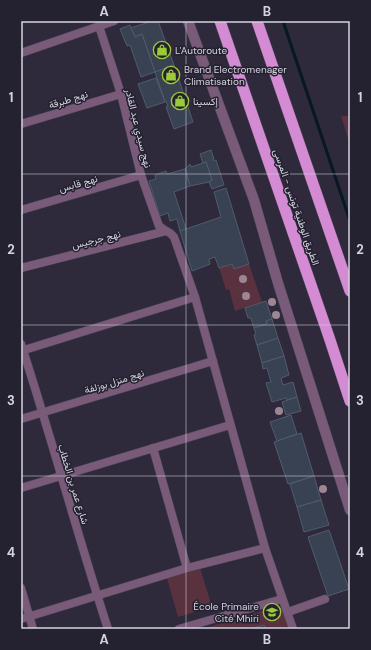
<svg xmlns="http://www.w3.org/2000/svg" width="371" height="650" font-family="'DM Sans',Vazirmatn,sans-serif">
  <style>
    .green { fill: #5a323f }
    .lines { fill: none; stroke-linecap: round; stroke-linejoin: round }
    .stream { stroke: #041921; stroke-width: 3 }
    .building { fill: #384252; stroke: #505b6c }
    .minor-casing { stroke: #494555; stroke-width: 9 }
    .tertiary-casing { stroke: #494555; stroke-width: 11 }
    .trunk-casing { stroke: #494555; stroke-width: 12 }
    .minor { stroke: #7a5a79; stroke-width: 8 }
    .tertiary { stroke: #7a5a79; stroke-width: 10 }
    .trunk { stroke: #d48bd4; stroke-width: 11 }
    .tree { fill: #9d8694 }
    .grid { fill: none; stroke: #d5d3de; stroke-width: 1; stroke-opacity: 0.55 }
    .labels { text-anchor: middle; stroke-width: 3; stroke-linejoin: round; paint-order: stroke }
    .poi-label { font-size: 10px; fill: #d5d3de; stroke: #242131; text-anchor: start }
    .street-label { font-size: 10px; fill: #d5d3de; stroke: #242131 }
    .neatline { fill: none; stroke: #d5d3de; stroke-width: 1.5 }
    .grid-label { font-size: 13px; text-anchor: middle; font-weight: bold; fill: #d5d3de }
  </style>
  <rect width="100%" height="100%" fill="#2e2a3b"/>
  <g class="green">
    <path d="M341,116H350V144Z"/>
    <path d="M232,264L234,269L249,264L262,302L235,311L229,289L226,290L219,268Z"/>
    <path d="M200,568L212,607L178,617L167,578Z"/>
    <path d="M282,605L289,629H202Z"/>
  </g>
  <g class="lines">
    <path class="stream" d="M283,21L350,221"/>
  </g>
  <g class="building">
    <path d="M152,21H158L174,65L155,72L142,34L135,37L131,28Z"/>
    <path d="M130,25L135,37L142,34L155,72L141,77L130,45L127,46L120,29Z"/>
    <path d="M174,65L193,122L174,129L166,107H168L166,101L165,102L155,72Z"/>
    <path d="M156,78L165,102L147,108L138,84Z"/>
    <path d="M211,150L214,159H213L214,161L216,160L224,185L212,189L209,182L212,180L206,162L203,163L200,154Z"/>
    <path d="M206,162L212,180L209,182L190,186L185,169L190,164L191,167Z"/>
    <path d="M185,169L190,186L174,192L186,229L180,231L177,219L170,221L168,213L160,216L149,181L156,179L155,175L166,171L167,174Z"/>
    <path d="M226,188L249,264L234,269L232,264L219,268L215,257L209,259L210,264L192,271L180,231L221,217L214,192Z"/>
    <path d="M266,301L272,319L266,321L267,324L254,328L251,318H248L245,308Z"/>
    <path d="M272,319L278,338L257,345L254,335L256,334L254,328L267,324L266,321Z"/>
    <path d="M278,338L284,356L262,363L257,345Z"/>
    <path d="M284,356L289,375L281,378L283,385L293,382L297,397L287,400L286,398L272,402L266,383L271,382L267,368L263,369L262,363Z"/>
    <path d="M297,397L301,411L286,415L282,402Z"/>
    <path d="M291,415L297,434L277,441L270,422Z"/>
    <path d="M301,433L314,476L288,484L274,442Z"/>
    <path d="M314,476L321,500L297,507L290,484Z"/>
    <path d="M321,500L329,525L304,532L297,507Z"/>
    <path d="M329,530L349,589L328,596L308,537Z"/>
    <path d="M264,625L266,629H254L253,628Z"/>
  </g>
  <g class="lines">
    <defs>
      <g id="minor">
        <path d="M99,26L121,94L141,175L159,226L166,231"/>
        <path d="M21,53L114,21"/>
        <path d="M21,124L121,94"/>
        <path d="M21,210L141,175"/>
        <path d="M21,268L166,231L170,233L174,237L195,297L265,548L293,629"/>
        <path d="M21,344C52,439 77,534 108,629"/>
        <path d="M21,351L195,297"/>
        <path d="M21,419L213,361"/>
        <path d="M153,448L187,568"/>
        <path d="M21,488L230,425"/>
        <path d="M21,588L33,629"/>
        <path d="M288,612L325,599"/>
        <path d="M21,619L187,568L265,548"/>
        <path d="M179,629L282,599"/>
      </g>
      <path id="tertiary" d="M188,21L254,200L278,283L350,510"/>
      <g id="trunk">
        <path d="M220,21L329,337L350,401"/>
        <path d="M257,21L350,291"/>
      </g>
    </defs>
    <use href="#minor" class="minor-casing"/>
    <use href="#tertiary" class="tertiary-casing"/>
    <use href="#trunk" class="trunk-casing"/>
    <use href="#minor" class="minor"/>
    <use href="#tertiary" class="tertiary"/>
    <use href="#trunk" class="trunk"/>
  </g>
  <g class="tree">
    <circle cx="243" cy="279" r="4"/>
    <circle cx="246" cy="296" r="4"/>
    <circle cx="272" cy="302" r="4"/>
    <circle cx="276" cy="315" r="4"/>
    <circle cx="279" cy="411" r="4"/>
    <circle cx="323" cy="489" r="4"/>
  </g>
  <path class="grid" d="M186,21V629M21,174H350M21,325H350M21,476H350"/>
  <defs>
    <symbol id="shop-ring" viewBox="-11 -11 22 22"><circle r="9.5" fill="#242131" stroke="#9cca31" stroke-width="1.5"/><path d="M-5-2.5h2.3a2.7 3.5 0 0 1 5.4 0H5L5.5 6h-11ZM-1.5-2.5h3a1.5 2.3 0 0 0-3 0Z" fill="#9cca31"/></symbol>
    <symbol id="school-ring" viewBox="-11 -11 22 22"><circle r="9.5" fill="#242131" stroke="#9cca31" stroke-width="1.5"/><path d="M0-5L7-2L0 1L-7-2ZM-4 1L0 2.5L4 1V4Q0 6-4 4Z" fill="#9cca31"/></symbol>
  </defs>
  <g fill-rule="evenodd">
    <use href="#shop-ring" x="152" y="40" width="20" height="20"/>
    <use href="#shop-ring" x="161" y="65" width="20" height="20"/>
    <use href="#shop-ring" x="170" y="91" width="20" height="20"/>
    <use href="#school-ring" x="262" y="602" width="20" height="20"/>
  </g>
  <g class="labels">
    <g class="poi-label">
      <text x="175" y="54">L'Autoroute</text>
      <text x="184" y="73">Brand Electromenager<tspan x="184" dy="12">Climatisation</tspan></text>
      <text x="193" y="105">إكسينا</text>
      <text x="259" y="610" text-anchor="end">École Primaire<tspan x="259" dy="12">Cité Mhiri</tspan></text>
    </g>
    <g class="street-label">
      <text transform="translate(68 99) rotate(-17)" y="4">نهج طبرقة</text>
      <text transform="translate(139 128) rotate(76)" y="4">نهج سيدي عبد القادر</text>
      <text transform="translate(78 183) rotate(-16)" y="4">نهج قابس</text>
      <text transform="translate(297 207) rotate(71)" y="4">الطريق الوطنية تونس - المرسى</text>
      <text transform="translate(96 239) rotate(-14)" y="4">نهج جرجيس</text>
      <text transform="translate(114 381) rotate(-17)" y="4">نهج منزل بوزلفة</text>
      <text transform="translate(74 484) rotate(73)" y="4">شارع عمر بن الخطاب</text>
    </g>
  </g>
  <rect width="371" height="650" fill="none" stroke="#242131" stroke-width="44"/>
  <rect x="22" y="22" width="327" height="606" class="neatline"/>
  <g class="grid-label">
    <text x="104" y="16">A</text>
    <text x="267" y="16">B</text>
    <text x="11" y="102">1</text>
    <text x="360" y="102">1</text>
    <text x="11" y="254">2</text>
    <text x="360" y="254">2</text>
    <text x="11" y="405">3</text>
    <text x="360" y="405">3</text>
    <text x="11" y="557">4</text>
    <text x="360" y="557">4</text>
    <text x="104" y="644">A</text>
    <text x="267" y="644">B</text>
  </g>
</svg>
